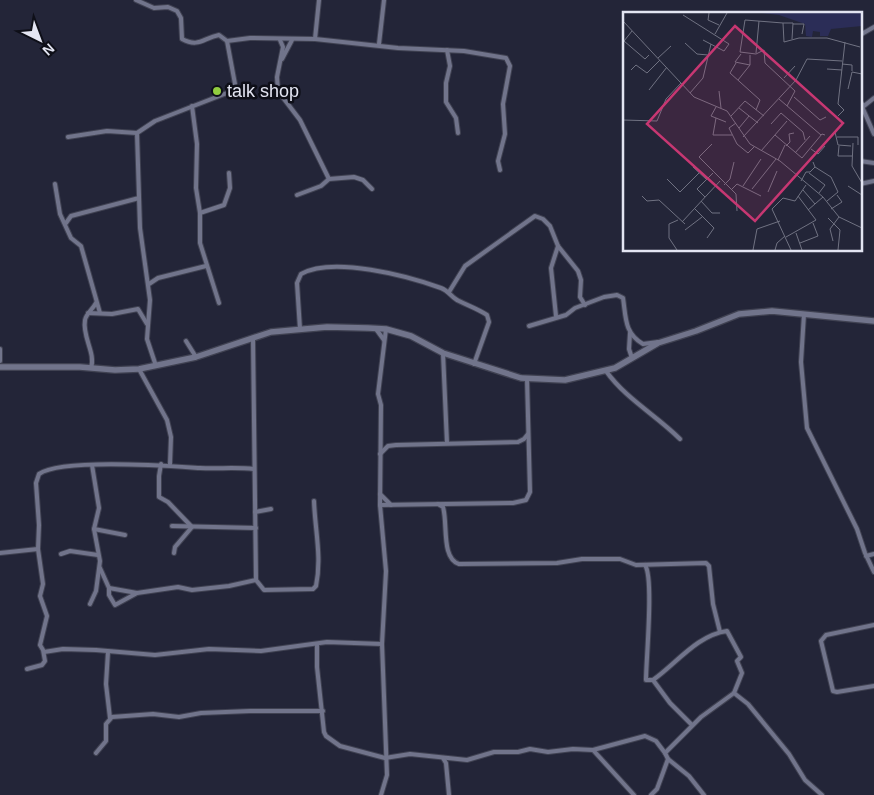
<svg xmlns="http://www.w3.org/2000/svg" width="874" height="795" font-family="Arial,sans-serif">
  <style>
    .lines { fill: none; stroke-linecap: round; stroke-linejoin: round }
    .street-casing { stroke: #404252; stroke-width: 6 }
    .secondary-casing { stroke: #404252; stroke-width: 8 }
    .street { stroke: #71748b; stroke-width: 4 }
    .secondary { stroke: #71748b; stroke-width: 5.5 }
    .poi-dot { fill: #91cd3f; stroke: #0e0f18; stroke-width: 2 }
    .labels { text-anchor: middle; stroke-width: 5; stroke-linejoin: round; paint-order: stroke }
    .poi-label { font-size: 18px; fill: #e3e5f2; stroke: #0e0f18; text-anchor: start }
    .inset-road { fill: none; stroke: #707282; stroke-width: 1 }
    .view { fill: #c73772; fill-opacity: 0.15; stroke: #c73772; stroke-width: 2.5 }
    .inset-edge { fill: none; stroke: #e3e5f2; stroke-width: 2.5 }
  </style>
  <rect width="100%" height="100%" fill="#232538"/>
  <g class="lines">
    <defs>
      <g id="street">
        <path d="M860,35L874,27"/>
        <path d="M315,39L319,0"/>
        <path d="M280,40L283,47L277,77L278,91L300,120L329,179"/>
        <path d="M227,41L250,38L315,39L398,48L464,51L506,58L510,66L503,104L505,134L498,161L500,170"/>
        <path d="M379,44L384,0"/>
        <path d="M447,50L450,66L446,83V102L456,118L458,133"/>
        <path d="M282,59L292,40"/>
        <path d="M860,102L874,134"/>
        <path d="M861,103L864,106L874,98"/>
        <path d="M192,106L197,144L196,188L200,213V243L219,303"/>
        <path d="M137,133L140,228L150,300L147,339L156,366"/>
        <path d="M68,137L107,131L137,133L155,121L232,91L235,84L227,41L219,35C203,38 199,48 182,39L181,18L177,11L168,7L154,8L136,0"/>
        <path d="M860,161L874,163"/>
        <path d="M55,184L60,214L71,238L81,246L100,313"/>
        <path d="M860,184L874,181"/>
        <path d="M297,195L321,186L329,179L354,177L363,180L372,189"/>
        <path d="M200,213L224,205L230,188L229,173"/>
        <path d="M66,223L71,216L139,198"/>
        <path d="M149,284L158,278L206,266"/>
        <path d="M449,292L465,266L535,216L543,219L550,226L558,246L578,271L581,280L580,297L585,305"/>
        <path d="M88,313L112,314L138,309L147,324"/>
        <path d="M804,314L801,362L807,428L857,529L865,553L874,572"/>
        <path d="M556,316L551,268L558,246"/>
        <path d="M529,326L566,315L575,308L604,297L617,295L623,298C626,317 624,333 643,344L658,342"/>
        <path d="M300,329L297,283L301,274C333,256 408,276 441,288C449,291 452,298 459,301C469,306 478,309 487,315L489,322L474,364"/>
        <path d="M376,329L384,340"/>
        <path d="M630,333L629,349L632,358"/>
        <path d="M253,338L256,580L264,590L313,589L316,586C322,557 315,530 314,501"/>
        <path d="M186,341L196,357"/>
        <path d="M0,349V361"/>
        <path d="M443,353L447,443"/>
        <path d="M91,368C96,353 82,337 85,320C86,314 93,309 96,303"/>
        <path d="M139,369L167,420L171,437L170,464"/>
        <path d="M606,371C626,399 656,415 680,439"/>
        <path d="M380,454L388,446L396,445L518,442L524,439L528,434"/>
        <path d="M161,464L159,476V497L168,502L192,527L175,547L174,553"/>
        <path d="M380,494L391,505"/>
        <path d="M438,504L443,507C448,524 441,558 459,564L557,563L582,559H620L636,565L706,563L709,566L713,604L720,632"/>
        <path d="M380,505L513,503L526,500L530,492L527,378"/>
        <path d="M255,512L271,509"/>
        <path d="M172,526L256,528"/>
        <path d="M94,529L125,535"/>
        <path d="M0,553L38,549"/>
        <path d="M61,554L70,551L98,555"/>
        <path d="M866,556L874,554"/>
        <path d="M645,565C654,578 646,660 646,680H653L670,703L692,725"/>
        <path d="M100,568L109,588L137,593L178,587L192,590L229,586L256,580"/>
        <path d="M109,588V595L115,605L137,593"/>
        <path d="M90,604L96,591L100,561L94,529L99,508L92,465"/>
        <path d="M874,625L826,635L821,641L833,691L837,692L874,686"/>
        <path d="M317,644V667L324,732L326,736L340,746L385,758L410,754L467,760L494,752H518L530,749L548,752L573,749L593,750L634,795"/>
        <path d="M44,652L63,649L96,650L155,655L209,649L261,651L327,642L382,644"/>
        <path d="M108,652L106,684L110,718"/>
        <path d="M27,669L42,665L45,661L43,650L40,645L47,616L40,596L43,584L38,549L39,525L36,483L39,474C62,458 169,466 200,468C218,469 235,467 254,469"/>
        <path d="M653,680C676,664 697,635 727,631L741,657L737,661L742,673L734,693"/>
        <path d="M593,750L645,736L656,741L665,753"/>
        <path d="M96,753L106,741V724L112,717L153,714L179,717L201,713L250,711H323"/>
        <path d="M443,758L446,763L449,795"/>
        <path d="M668,759L689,776L704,795"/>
        <path d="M381,795L387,775L382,644L386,571L380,505L381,405L378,394L386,329"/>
        <path d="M651,795L657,789L668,759L665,753L701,717L734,693L748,704L789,754L805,780L822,795"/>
      </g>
      <path id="secondary" d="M0,367H80L115,370L139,369L196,357L271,332L327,327L368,328L386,329L411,336L443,353L521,378L565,380L615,368L658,343L696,331L739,314L772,311L874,321"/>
    </defs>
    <use href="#street" class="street-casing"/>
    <use href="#secondary" class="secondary-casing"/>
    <use href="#street" class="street"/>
    <use href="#secondary" class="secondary"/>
  </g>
  <circle class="poi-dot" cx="217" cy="91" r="5"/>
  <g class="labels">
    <g class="poi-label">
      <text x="227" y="97">talk shop</text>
    </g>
  </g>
  <g transform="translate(623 12)">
    <rect width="239" height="239" fill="#232538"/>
    <path d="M138,1H239V14L208,17L205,24H197V20L190,19L189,25L183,24L182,12L156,3Z" fill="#2b2d57"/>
    <path class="inset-road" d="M86,1L85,8L96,13M60,3L106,32L101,39L80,28M0,9L71,85L104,99L127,132L157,149L200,185L216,205L239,216M160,11L122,8L117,40L133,42L141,38L142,51L172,79L164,94M170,12H181L179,22M9,19L1,29L22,47L26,43M92,22L104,1M169,27L170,11H160L161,30L176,26H204L237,35M62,31L74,42L85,43M133,41L136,9M118,42L112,50L127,53M35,46L48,34M113,51L107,61L137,88L133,98M219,52L229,53V59M204,57L219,58M8,58L13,53L24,61L37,48M161,66L172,54M115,68L127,53V43M225,77L229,60L239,62M26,78L44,55M96,79L98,96M67,81L80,66L88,32M171,85L197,108L203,105M156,87L198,123M93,95L88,104L103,110M116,96L135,111M108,104L122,89L141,104M215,104L221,98L215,92L222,30M93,106L90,123H109M0,108L34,109L43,87L58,71M113,111L106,116L114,132L125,141L131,135M148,112L158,101L180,120L182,128M116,116L126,104M212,120L215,133L228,134M152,123L179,146L199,122L202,123M120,125L173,68L184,47L219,49M214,125H235V133M230,131L229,154L239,171M89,132L76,145L113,182L114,199M163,134L167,130L166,122L171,121M216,134L215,144H229M188,137L195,142L202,134M138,139L164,109M172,141L187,124M155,148L162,133M70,155L83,167M192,155L208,165L215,180L204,189M186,161L202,173L196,181M44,167L57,180L76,161M178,169L183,160H187L192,155L190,150M101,173L107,167L111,150M120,174L138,147M225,174L239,183M129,177L153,147M161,177L172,164M108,178L114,172L138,184M180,178L192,192M145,180L154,159M19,184L24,189L36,188L62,212M82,185L74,177L90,161M78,189L89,201H97M72,197L91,216L84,226M208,197L219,190L214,183M185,198L200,185M205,206L217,218L215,238M59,210L97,169M62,218L79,205M173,221L179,238M163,225L193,208L175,184M210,229L207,217L216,205M177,231L195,224L190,211M54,238L46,226V212L55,208M130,238L134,217L157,209M152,238L154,231L162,224M168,238L149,197L160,186L172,189L183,173"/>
    <path class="view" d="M112,14L220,111L132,209L24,112Z"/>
    <rect width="239" height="239" class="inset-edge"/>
  </g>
  <g transform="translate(40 40) rotate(138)" stroke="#0e0f18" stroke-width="4" paint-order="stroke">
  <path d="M0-4L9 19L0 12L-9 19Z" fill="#e3e5f2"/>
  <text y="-8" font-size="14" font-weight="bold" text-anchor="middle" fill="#e3e5f2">N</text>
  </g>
</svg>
